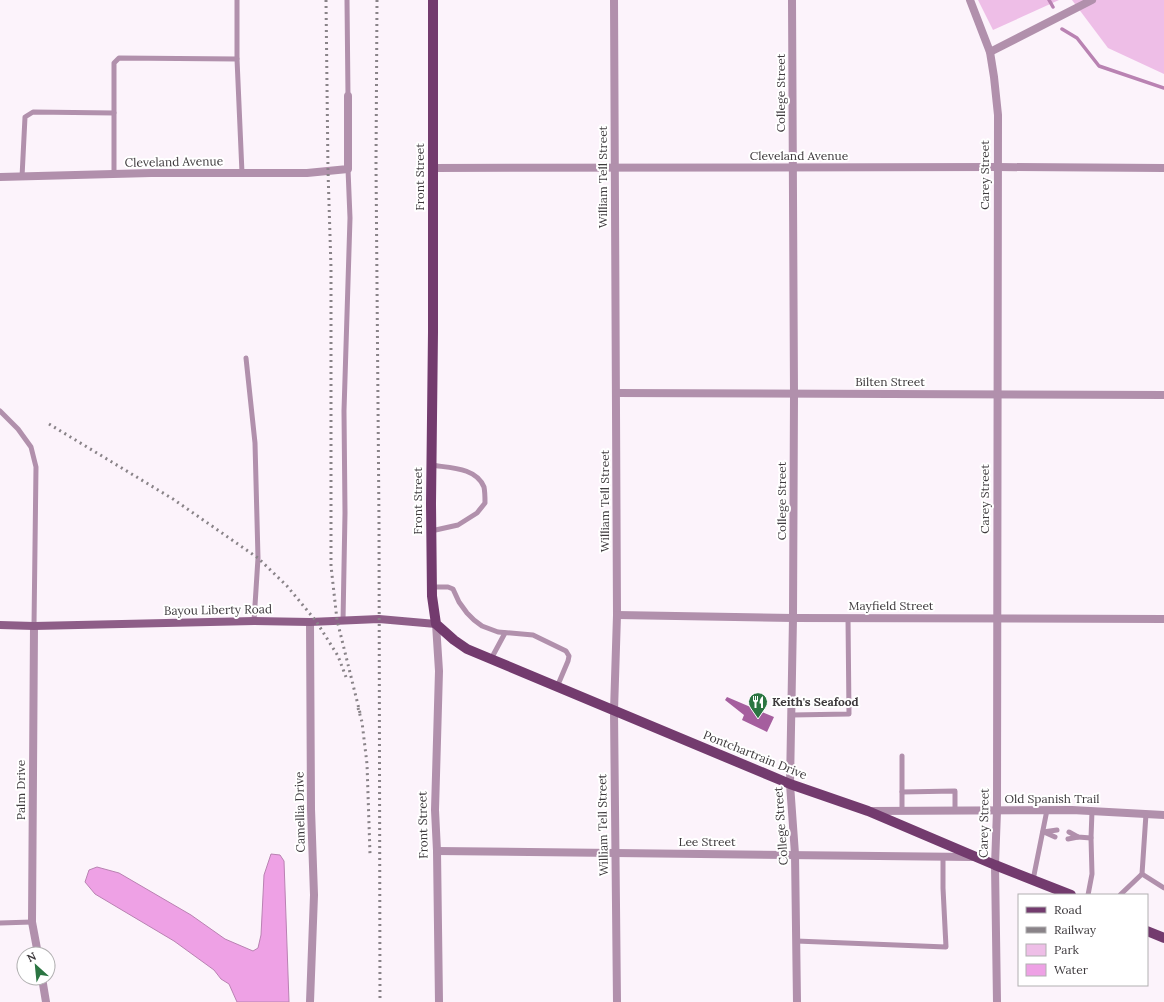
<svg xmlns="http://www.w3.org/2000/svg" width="1164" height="1002" font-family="Lora,serif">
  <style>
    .green { fill: #eebee7 }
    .water { fill: #eea1e5; stroke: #b982b2 }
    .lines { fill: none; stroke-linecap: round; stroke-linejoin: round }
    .stream { stroke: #b982b2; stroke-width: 3.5 }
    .building { fill: #a55e9e }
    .service { stroke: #b190ac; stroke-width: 5 }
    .minor { stroke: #b190ac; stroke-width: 8 }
    .tertiary { stroke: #b190ac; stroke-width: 8 }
    .secondary { stroke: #8e5e88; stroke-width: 8 }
    .primary { stroke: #733b6e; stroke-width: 10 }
    .rail { stroke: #898388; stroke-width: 3; stroke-dasharray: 2 4; stroke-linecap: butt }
    .labels { text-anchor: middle; stroke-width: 4; stroke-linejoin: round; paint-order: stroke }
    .street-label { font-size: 12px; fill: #3d393c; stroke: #fff }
    .poi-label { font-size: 12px; font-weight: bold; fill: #3d393c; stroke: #fff; text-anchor: start }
  </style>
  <rect width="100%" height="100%" fill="#fcf3fb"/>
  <g class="green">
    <path d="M978,0H1059L993,30Z"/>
    <path d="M1072,0H1164V74L1108,48Z"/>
  </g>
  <path class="water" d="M271,854L280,855L284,861L289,1002H237L229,984L221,979L214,970L174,941L95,894L85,882L89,870L97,867L119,873L191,915L225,939L253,951L258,948L261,935L264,875Z"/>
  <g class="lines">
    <g class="stream">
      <path d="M1049,0L1053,7"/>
      <path d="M1062,29L1077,38L1099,66L1164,88"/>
    </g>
  </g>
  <path class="building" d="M727,697L774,717L767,732L742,720L744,715L725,700Z"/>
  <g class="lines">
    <g class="service">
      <path d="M237,0V59L242,173"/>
      <path d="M347,0L348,96"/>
      <path d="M114,174V63L119,58L237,59"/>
      <path d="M22,177L25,117L33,112L114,113"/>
      <path d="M246,358L255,443L258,558L254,621"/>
      <path d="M0,411L18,429L31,447L36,467L34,626"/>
      <path d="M431,465C449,468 476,467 484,487C485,492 485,498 485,503L477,513L458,525L431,531"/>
      <path d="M432,587H448L453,589L459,602L467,613L474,620L482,626L498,632L533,635L566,651L569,656L568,661L557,687"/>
      <path d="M343,621L345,513L344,411L350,218L348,169"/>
      <path d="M491,659L505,633"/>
      <path d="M792,715L849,714L848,618"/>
      <path d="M902,756V811"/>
      <path d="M902,792L955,791V810"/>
      <path d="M1043,832L1057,830"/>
      <path d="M1044,832L1055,837"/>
      <path d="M1069,832L1078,837L1091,838"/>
      <path d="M1068,839L1078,837"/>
      <path d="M1142,874L1164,888"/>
      <path d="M1033,880L1047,810"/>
      <path d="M1088,895L1092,874L1091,838L1092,811"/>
      <path d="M1120,895L1142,874L1146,814"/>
      <path d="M0,923L32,922"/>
      <path d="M796,941L946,947L943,888V857"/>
    </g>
    <g class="minor">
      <path d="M614,0L617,615L614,711L617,1002"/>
      <path d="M792,0L794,394L793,618L790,784L795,854L797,1002"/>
      <path d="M990,52L1092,0"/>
      <path d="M0,177L151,173H307L348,169V96"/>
      <path d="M616,393L1164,395"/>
      <path d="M617,615L793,618L1164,619"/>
      <path d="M436,624L439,671L435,810L437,851L439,1002"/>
      <path d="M34,626L32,922L38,954"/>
      <path d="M871,811L1072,810L1164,815"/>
      <path d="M437,851L972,857"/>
      <path d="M995,865L997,1002"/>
      <path d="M42,978L46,1002"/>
      <path d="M310,1002L314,895L311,809L310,622"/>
    </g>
    <g class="tertiary">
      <path d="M970,0L990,52L994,77L998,115L997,811L995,865"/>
      <path d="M433,168L997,167L1164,168"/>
    </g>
    <path class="secondary" d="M0,625L34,626L254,621L310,622L379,619L436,624"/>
    <g class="primary">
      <path d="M433,0V332L431,504L432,596L436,624L454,640L467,649L491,659L790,784L868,811L995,865L1071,895"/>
      <path d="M1147,931L1164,938"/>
    </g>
    <g class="rail">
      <path d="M326,0L328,171L331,268V566L337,620L360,713"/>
      <path d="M377,0L376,164L379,524L380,1002"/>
      <path d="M49,424L173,499L258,558L287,586L316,621L338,656L346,677"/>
      <path d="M358,708L362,722L367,764L370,854"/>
    </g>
  </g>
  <defs>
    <symbol id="restaurant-pin" viewBox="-11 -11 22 30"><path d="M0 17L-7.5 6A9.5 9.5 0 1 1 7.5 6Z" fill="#2b7542" stroke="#fff"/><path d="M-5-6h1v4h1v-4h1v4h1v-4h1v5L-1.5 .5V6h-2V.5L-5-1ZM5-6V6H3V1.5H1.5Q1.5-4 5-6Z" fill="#fff"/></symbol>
  </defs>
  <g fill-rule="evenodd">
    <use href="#restaurant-pin" x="747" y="691" width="22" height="30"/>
  </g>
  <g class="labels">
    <g class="street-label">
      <text transform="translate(781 93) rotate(-90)" y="4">College Street</text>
      <text x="799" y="160">Cleveland Avenue</text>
      <text transform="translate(174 162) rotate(-1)" y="4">Cleveland Avenue</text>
      <text transform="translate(985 175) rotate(-90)" y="4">Carey Street</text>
      <text transform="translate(420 177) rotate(-90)" y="4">Front Street</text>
      <text transform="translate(603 177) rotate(-90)" y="4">William Tell Street</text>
      <text x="890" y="386">Bilten Street</text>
      <text transform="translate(985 499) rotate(-90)" y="4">Carey Street</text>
      <text transform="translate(418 501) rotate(-90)" y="4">Front Street</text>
      <text transform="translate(605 501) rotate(-90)" y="4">William Tell Street</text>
      <text transform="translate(782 501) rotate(-90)" y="4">College Street</text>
      <text x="891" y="610">Mayfield Street</text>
      <text transform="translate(218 610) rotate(-1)" y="4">Bayou Liberty Road</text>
      <text transform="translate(755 755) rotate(22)" y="4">Pontchartrain Drive</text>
      <text transform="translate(21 790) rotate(-90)" y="4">Palm Drive</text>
      <text x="1052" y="803">Old Spanish Trail</text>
      <text transform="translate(300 812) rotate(-91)" y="4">Camellia Drive</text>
      <text transform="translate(984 823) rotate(-89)" y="4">Carey Street</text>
      <text transform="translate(423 825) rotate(-91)" y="4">Front Street</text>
      <text transform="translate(603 825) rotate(-91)" y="4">William Tell Street</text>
      <text transform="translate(781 826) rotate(-94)" y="4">College Street</text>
      <text x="707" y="846">Lee Street</text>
    </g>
    <g class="poi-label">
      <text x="772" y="706">Keith's Seafood</text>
    </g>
  </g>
  <rect x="1018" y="894" width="130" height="92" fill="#ffffff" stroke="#b1b0b1"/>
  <rect x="1026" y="907" width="20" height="6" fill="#733b6e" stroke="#b1b0b1"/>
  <text x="1054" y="914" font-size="12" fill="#3d393c">Road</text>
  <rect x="1026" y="927" width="20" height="6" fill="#898388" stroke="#b1b0b1"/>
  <text x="1054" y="934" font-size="12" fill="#3d393c">Railway</text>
  <rect x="1026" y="944" width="20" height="12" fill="#eebee7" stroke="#b1b0b1"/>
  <text x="1054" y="954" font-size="12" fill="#3d393c">Park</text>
  <rect x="1026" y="964" width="20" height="12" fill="#eea1e5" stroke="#b1b0b1"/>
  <text x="1054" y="974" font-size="12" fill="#3d393c">Water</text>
  <g transform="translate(36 966) rotate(333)"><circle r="19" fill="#ffffff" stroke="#b1b0b1"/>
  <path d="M0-3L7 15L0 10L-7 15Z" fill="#2b7542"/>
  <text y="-6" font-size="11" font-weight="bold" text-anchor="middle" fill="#3d393c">N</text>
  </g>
</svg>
